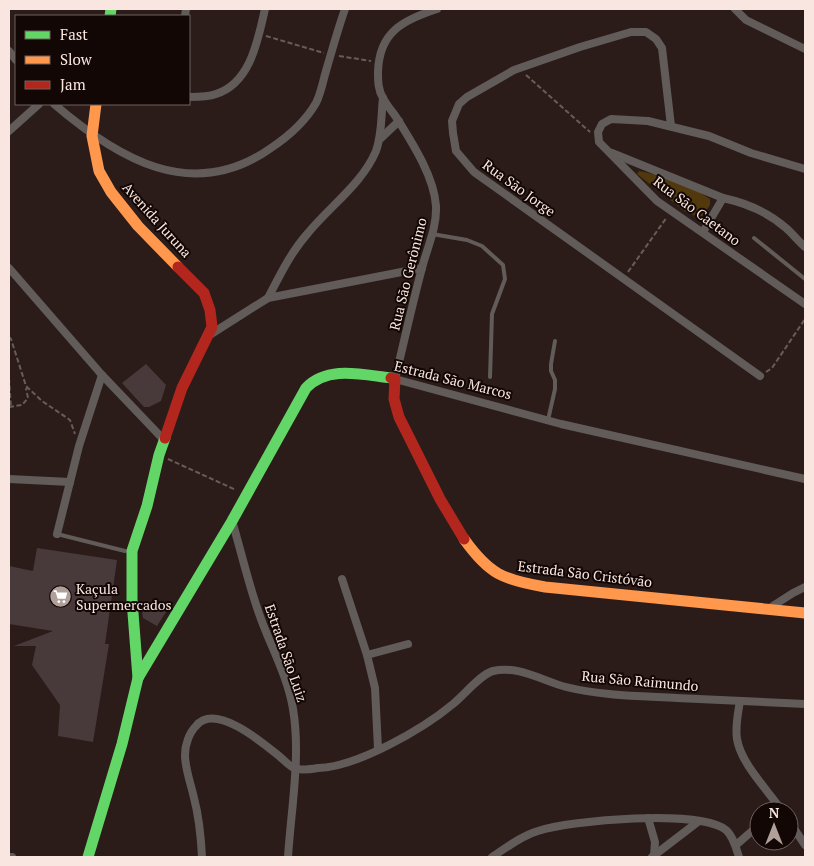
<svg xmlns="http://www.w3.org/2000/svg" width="814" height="866" font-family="'PT Serif',serif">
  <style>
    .green { fill: #51390d }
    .building { fill: #483a3a }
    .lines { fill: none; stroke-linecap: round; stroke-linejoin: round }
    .path { stroke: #665d5a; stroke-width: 2; stroke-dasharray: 5 2.5; stroke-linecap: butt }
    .lane { stroke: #615c59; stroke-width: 4 }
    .street { stroke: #615c59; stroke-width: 8 }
    .fast { stroke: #63d668; stroke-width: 11 }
    .slow { stroke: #ff974d; stroke-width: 11 }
    .jam { stroke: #b3261e; stroke-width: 11 }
    .labels { text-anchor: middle; stroke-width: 4; stroke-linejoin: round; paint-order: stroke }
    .street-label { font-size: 14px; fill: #f9e6e0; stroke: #120705 }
    .poi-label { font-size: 14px; fill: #f9e6e0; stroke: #120705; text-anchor: start }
  </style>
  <rect width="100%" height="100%" fill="#2b1c19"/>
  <path class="green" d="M639,171C664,176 690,185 710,199V205L701,218L686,212L637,174Z"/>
  <g class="building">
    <path d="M146,364L166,385L161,401L149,407H144L122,383Z"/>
    <path d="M37,548L117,560L105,644H109L93,742L58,736L60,705L32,665L36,646H14L53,631L9,624V566L33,571Z"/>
    <path d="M150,602L166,612L157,626L143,618L141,603L148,605Z"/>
  </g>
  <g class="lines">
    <g class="path">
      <path d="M266,36L324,53"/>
      <path d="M339,56L371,61"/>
      <path d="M526,75L590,132"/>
      <path d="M628,272L667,217"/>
      <path d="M9,337L11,339L26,386L42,401L70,420L75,434"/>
      <path d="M766,372L772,368L805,319"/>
      <path d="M9,378L11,408"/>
      <path d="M9,407L22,405L28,398L26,388"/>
      <path d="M168,459L236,490"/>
    </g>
    <g class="lane">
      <path d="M432,234L467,240L482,246L503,265L505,279L492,314L490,377"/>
      <path d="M754,238L805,279"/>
      <path d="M548,420L555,389V380L551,371V364L555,341"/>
      <path d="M57,534L125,551"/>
    </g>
    <g class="street">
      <path d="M437,9C403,20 379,32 378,72C378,81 378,90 383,98C387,106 393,112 398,120C413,144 434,177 436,206C437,228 427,248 422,268C412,305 404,342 395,379L561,424L805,479"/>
      <path d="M735,9L746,20L805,49"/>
      <path d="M185,16L186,9"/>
      <path d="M9,51L16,60"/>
      <path d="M189,97C198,97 208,97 216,94C251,83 258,39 265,9"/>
      <path d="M54,104C117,158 192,204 271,148C289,136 305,122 316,103C321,93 323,81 326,71C332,50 338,29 345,9"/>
      <path d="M671,126L662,48L656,39L646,32H631L580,47L514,70L467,97L459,104L452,121L453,133L456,151L474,172L760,376"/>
      <path d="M9,131L39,104"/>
      <path d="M380,139L399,121"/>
      <path d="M612,153L723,198C746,203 768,212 786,228C793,234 798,241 805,247"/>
      <path d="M805,169L751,153L709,136L648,121L611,119L602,124L598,132L599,142L657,201L805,304"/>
      <path d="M703,232L723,198"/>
      <path d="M9,268L102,375L164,440"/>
      <path d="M268,298C280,275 291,252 308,233C330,206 362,184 376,151C382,135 381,116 383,98"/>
      <path d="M208,336L268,298L422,268"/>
      <path d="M9,479L70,482"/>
      <path d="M232,521C242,554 249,587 261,619C272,649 288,678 293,709C301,756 291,810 288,857"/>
      <path d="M57,534L79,446L102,375"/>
      <path d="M342,579L367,655L375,688L378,749"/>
      <path d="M768,609L793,593L805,587"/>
      <path d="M367,655L408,644"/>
      <path d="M740,701C738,713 735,727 737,739C741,764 768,790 782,811"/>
      <path d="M648,818L655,842L654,856"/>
      <path d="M789,821L805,845"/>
      <path d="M736,845L759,825"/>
      <path d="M9,857H12"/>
      <path d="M202,857C201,837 199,817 194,798C191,784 185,769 185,755C185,745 189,733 196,726C215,702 263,743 279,756C283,759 289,766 294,768C300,771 312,769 318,768C357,767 423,729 453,704C464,695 481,674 493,671C518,665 543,681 566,687C603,696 640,696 677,698C720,700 763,702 805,704"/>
      <path d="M492,857C506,848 521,836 538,831C570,820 700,809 726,830C733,836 736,848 739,857"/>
      <path d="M652,857L699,821"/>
    </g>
    <g class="fast">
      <path d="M110,16L111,9"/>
      <path d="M138,678L232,521L306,388C328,365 363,375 391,378"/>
      <path d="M88,857L122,744L138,678L132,600V551L147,506L159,455L165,438"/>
    </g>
    <g class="slow">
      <path d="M96,104L92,136L99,171L111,192L138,226L178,267"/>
      <path d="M464,539C489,574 503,580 545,587L805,613"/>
    </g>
    <g class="jam">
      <path d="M391,378L395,379L394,399L399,417L440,499L464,539"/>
      <path d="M165,438L182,388L212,327L210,310L204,293L178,267"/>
    </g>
  </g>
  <defs>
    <symbol id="supermarket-disc" viewBox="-11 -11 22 22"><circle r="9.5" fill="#b19f9a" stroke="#120705"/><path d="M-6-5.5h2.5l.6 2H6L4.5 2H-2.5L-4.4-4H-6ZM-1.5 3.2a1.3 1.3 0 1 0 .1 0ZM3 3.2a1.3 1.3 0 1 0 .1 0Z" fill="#fff"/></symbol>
  </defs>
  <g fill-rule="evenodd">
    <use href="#supermarket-disc" x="48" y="584" width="25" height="25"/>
  </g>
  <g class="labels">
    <g class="street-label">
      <text transform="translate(519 188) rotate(36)" y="5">Rua São Jorge</text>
      <text transform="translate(697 211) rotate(37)" y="5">Rua São Caetano</text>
      <text transform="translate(157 220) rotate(48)" y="5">Avenida Juruna</text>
      <text transform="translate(408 274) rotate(-76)" y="5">Rua São Gerônimo</text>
      <text transform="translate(453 380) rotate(14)" y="5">Estrada São Marcos</text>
      <text transform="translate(585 574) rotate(7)" y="5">Estrada São Cristóvão</text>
      <text transform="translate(286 653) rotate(71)" y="5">Estrada São Luiz</text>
      <text transform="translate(640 681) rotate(5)" y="5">Rua São Raimundo</text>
    </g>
    <g class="poi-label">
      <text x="76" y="594">Kaçula<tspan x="76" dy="16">Supermercados</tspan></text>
    </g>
  </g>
  <rect width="814" height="866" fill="none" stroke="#f9e6e0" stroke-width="20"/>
  <rect x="15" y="15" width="175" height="90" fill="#120705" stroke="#6e605d"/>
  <rect x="25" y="31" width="25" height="8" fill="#63d668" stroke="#6e605d"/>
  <text x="60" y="40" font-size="15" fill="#f9e6e0">Fast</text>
  <rect x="25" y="56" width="25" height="8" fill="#ff974d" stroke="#6e605d"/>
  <text x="60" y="65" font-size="15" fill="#f9e6e0">Slow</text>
  <rect x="25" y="81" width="25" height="8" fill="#b3261e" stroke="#6e605d"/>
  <text x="60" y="90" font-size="15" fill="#f9e6e0">Jam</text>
  <g transform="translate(774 826)"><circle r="24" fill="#120705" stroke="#6e605d"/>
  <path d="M0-4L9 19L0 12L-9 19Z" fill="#b19f9a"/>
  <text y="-8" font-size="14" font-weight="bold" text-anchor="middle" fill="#f9e6e0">N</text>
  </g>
</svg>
